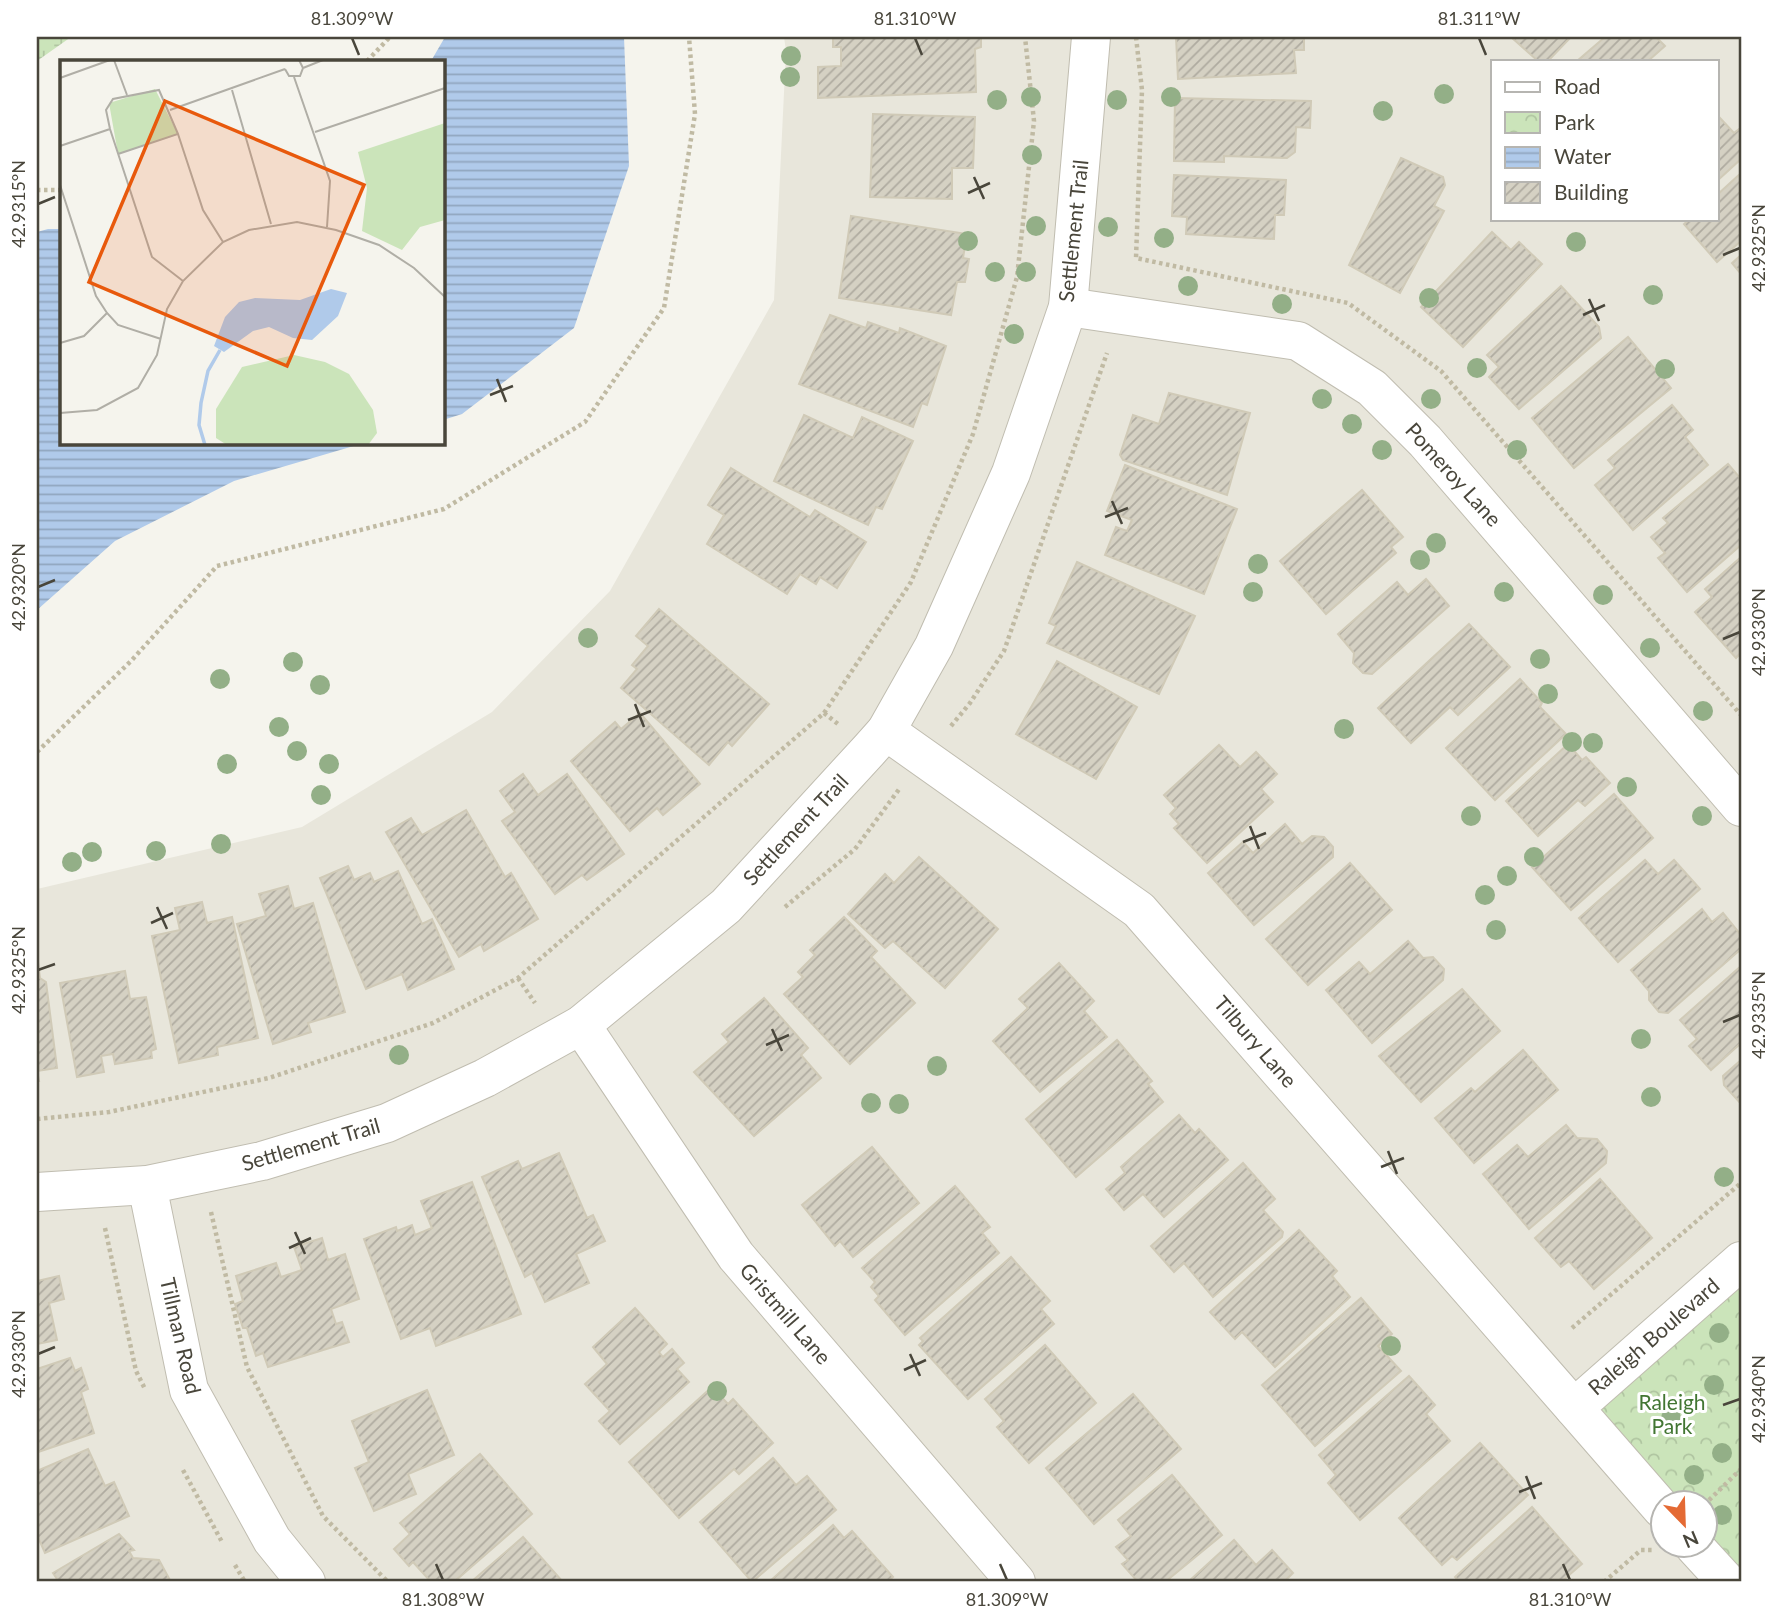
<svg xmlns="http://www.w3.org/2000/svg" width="1778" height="1619" font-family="Lato,sans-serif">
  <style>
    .residential { fill: #e8e6db; fill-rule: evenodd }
    .wetland { fill: url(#wetland-marsh) }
    .park { fill: url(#park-crowns) }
    .water { fill: url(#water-rules) }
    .building { fill: url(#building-hatch); stroke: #d0cab7; stroke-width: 2 }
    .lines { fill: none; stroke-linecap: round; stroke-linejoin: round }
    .minor-casing { stroke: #c0bdb0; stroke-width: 40 }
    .path { stroke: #c0baa3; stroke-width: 4.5; stroke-dasharray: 3.5 3.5; stroke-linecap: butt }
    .minor { stroke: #fff; stroke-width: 38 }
    .tree { fill: #93af87 }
    .ticks { fill: none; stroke: #49463b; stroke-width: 2.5 }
    .labels { text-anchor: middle; stroke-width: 6; stroke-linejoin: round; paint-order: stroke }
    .street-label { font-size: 21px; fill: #49463b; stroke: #fff }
    .park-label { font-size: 21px; fill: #427633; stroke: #fff }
    .inset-river { fill: none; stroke: #b0caea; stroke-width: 3.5 }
    .inset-road { fill: none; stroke: #b0aea6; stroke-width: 2 }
    .view { fill: #e8590c; fill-opacity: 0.15; stroke: #e8590c; stroke-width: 3.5 }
    .inset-edge { fill: none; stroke: #49463b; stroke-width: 3.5 }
    .neatline { fill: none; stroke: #49463b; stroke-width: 2.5 }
    .ticks-label { font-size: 18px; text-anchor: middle; fill: #49463b }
  </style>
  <defs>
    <pattern id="wetland-marsh" width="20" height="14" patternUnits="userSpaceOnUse" patternTransform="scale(1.75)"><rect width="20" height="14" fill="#cbe4ba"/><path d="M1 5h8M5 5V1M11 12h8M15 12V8" fill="none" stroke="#b0c5a1"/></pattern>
    <pattern id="park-crowns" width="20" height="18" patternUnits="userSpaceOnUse" patternTransform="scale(1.75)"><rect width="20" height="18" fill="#cbe4ba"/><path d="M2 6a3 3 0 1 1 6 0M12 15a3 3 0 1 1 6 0" fill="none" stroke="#b0c5a1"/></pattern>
    <pattern id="water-rules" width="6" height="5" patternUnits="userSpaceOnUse" patternTransform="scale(1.75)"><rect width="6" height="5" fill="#b0caea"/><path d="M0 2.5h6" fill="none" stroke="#91a6bf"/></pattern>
    <pattern id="building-hatch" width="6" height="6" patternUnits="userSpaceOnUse" patternTransform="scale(1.75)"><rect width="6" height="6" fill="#d5d1c3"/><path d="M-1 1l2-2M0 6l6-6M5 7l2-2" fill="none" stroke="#afaba0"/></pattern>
  </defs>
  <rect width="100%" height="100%" fill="#f5f4ed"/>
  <path class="residential" d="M784,37H1741V1582H37V889L302,827L492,712L610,591L774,300L786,51ZM1493,61H1717V219H1493ZM1662,1504H1704V1546H1662Z"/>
  <path class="wetland" d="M37,37H71L37,61Z"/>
  <path class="park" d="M1741,1261V1582L1704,1546V1504H1662L1574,1408Z"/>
  <g class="water">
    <path d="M445,37H624L629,166L574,328L462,414L443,420V61H431Z"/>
    <path d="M48,229H61V443H364L234,481L115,541L37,610V232Z"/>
  </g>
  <g class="building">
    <path d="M833,37H981V47L975,49L976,92L818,98V67L841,66V47H833Z"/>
    <path d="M1176,37H1304V50H1294L1296,73L1178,79Z"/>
    <path d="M1511,37H1571L1548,61H1538Z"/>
    <path d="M1605,37H1656L1665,46L1648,61H1577Z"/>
    <path d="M1175,98L1311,101L1310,128L1296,127L1295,152L1287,158L1224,156V162L1174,161Z"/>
    <path d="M873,114L975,117L973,168H952V199L870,197Z"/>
    <path d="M1720,118L1734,133L1739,129L1741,131V159L1717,181V121Z"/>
    <path d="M1401,158L1443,177L1445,185L1434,206L1444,211L1400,293L1349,265Z"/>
    <path d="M1741,173V241L1717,262L1684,224L1690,219H1717V195Z"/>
    <path d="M1174,175L1286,180L1284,215H1275L1274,239L1186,234L1187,217L1172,216Z"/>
    <path d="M851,216L967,234L963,258L969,259L965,282H957L951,315L839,298Z"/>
    <path d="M1492,232L1511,250L1519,242L1542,264L1463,347L1421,307Z"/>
    <path d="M1741,255V274L1732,263Z"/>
    <path d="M1561,286L1599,327L1601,338L1519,409L1489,377L1499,367L1487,355Z"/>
    <path d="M830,315L866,328L868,322L899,333L900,328L946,346L927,405L922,403L913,427L799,384Z"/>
    <path d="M1628,337L1671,388L1574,468L1532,418Z"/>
    <path d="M1169,393L1250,413L1227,495L1123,460L1120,455L1133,415L1159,424Z"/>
    <path d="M1672,405L1693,430L1685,437L1708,465L1633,530L1595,485L1615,468L1608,460Z"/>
    <path d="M804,415L853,438L862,417L913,441L882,509L876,507L868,525L774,481Z"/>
    <path d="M1728,464L1741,479V545L1687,592L1658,558L1665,553L1651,537L1668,523L1663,518Z"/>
    <path d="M1125,465L1237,509L1204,594L1105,555L1116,527L1127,531L1132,520L1107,511Z"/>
    <path d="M731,468L810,517L815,510L866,542L837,588L820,577L816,584L800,574L787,594L707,544L724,515L708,505Z"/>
    <path d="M1362,490L1403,537L1391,547L1396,553L1326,614L1280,561Z"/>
    <path d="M1741,557V653L1736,658L1695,612L1712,597L1705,589Z"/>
    <path d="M1077,562L1195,616L1159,694L1047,643L1056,626L1049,623Z"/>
    <path d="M1426,579L1449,606L1372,674L1363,673L1353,663L1354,653L1338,634L1397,582L1408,595Z"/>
    <path d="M659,609L769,704L732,746L728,742L709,765L621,688L637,669L632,665L648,646L636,636Z"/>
    <path d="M1469,624L1510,667L1458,715L1450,707L1411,743L1378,708Z"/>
    <path d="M1057,661L1137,707L1096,779L1016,734Z"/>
    <path d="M1520,679L1542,703L1540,707L1566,734L1495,800L1446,748Z"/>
    <path d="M640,713L700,784L663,815L657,808L630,831L571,761L615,722L621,729Z"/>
    <path d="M1568,744L1582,760L1586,757L1610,783L1585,806L1578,800L1538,836L1506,801Z"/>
    <path d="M1219,745L1240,767L1256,752L1277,774L1261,789L1273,802L1207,863L1174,828L1179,824L1170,814L1176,808L1164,795Z"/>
    <path d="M523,774L538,795L567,774L624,854L587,880L582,875L555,894L502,821L515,812L500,791Z"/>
    <path d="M1614,794L1653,838L1571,910L1532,867Z"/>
    <path d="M466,810L505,877L511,873L538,919L484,951L481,944L459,957L386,832L411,818L422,835Z"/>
    <path d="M1285,824L1302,844L1312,836L1324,837L1333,847V857L1254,925L1208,873L1243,842L1253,853Z"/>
    <path d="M919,857L998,929L945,988L893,941L885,948L848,914L885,874L894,883Z"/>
    <path d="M1645,860L1658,874L1674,860L1700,889L1618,962L1579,918Z"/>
    <path d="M1350,863L1392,910L1308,985L1266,939Z"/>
    <path d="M348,866L354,880L370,873L374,882L398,871L422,924L432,919L454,969L408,990L402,974L366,989L320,878Z"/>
    <path d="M288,886L294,909L313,903L345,1012L308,1023L311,1032L273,1044L237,924L266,916L259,894Z"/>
    <path d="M202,902L207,923L232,917L258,1038L217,1047L218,1055L179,1063L152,936L180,930L175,908Z"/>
    <path d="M1702,909L1712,922L1723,913L1741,935V949L1668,1013L1659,1012L1649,1000V991L1631,970Z"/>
    <path d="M844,917L877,951L871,957L915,1003L850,1064L784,994L803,977L798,972L815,955L810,950Z"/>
    <path d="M1408,941L1423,958L1433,957L1444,969L1443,980L1372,1043L1326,990L1359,962L1370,974Z"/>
    <path d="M37,954L40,978L46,982L57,1068L37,1071L39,1081H37Z"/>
    <path d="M1059,963L1094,1001L1084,1011L1107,1037L1040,1092L993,1041L1028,1008L1019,999Z"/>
    <path d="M1741,966V1043L1711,1070L1689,1046L1697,1039L1680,1020Z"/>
    <path d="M125,971L130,999L146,997L156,1049L151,1051L152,1058L115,1064L113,1054L101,1056L104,1072L77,1077L60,983Z"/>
    <path d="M1462,989L1500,1031L1421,1102L1379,1056Z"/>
    <path d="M764,998L808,1048L801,1055L821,1078L754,1136L694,1072L729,1042L722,1034Z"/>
    <path d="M1117,1040L1152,1081L1148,1084L1163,1102L1076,1177L1026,1119Z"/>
    <path d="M1523,1050L1558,1090L1474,1163L1435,1118L1471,1088L1475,1092Z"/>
    <path d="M1741,1060V1104L1724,1085L1723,1076Z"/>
    <path d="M1179,1115L1195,1133L1199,1129L1228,1160L1164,1217L1143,1194L1124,1210L1106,1189L1125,1173L1121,1167Z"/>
    <path d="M1566,1125L1577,1138L1597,1139L1607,1151L1606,1163L1529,1229L1483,1174L1517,1145L1528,1157Z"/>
    <path d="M872,1147L919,1203L853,1257L840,1241L835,1246L802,1205Z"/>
    <path d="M559,1153L587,1218L593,1215L605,1241L576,1254L589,1283L545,1302L532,1273L525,1277L482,1177L518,1161L522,1169Z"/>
    <path d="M1243,1163L1275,1199L1263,1210L1283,1232L1282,1237L1213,1297L1184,1263L1174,1272L1151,1246Z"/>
    <path d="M1600,1179L1652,1238L1594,1289L1569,1261L1561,1267L1535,1238Z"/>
    <path d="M472,1182L521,1314L436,1346L430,1328L401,1339L364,1239L396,1227L397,1231L412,1225L415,1235L432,1228L421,1201Z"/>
    <path d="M955,1186L990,1227L982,1233L999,1253L905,1335L875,1300L879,1296L871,1287L875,1282L862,1268Z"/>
    <path d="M1299,1230L1337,1271L1332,1276L1350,1297L1275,1367L1242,1332L1235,1339L1210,1312Z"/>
    <path d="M322,1238L328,1260L345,1254L359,1299L331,1309L336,1324L342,1322L349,1342L268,1367L263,1353L256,1356L247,1328H243L235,1304L243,1301L236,1276L276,1263L281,1277L302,1270L294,1247Z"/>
    <path d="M1011,1257L1050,1301L1041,1309L1054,1324L968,1399L919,1345L923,1341L920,1338Z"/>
    <path d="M59,1276L64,1299L49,1303L57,1340L37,1344V1281Z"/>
    <path d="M1361,1298L1392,1334L1378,1346L1401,1371L1315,1446L1262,1385Z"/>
    <path d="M635,1308L667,1344L659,1352L663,1357L672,1349L684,1363L677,1369L689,1382L620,1444L599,1421L610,1411L585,1384L607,1364L593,1347Z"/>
    <path d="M1045,1345L1096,1403L1029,1463L997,1427L1004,1421L985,1399Z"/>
    <path d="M70,1358L75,1371L81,1368L88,1389L81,1392L94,1433L38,1452L37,1369Z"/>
    <path d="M1409,1376L1435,1405L1426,1414L1450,1441L1360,1520L1328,1483L1336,1475L1319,1455Z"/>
    <path d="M712,1387L728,1404L733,1399L773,1443L739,1474L734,1469L679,1518L629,1462Z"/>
    <path d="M427,1390L454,1455L408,1474L416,1494L374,1511L355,1468L369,1462L352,1421Z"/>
    <path d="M1133,1394L1181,1449L1094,1524L1046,1468Z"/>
    <path d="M1480,1443L1528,1495L1457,1560L1452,1556L1442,1565L1399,1518Z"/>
    <path d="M88,1449L105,1486L114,1482L129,1516L45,1553L37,1535V1471Z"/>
    <path d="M480,1454L532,1514L454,1582H431L413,1562L409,1566L394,1549L410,1534L400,1523Z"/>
    <path d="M773,1458L796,1485L807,1476L836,1510L752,1582L700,1522Z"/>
    <path d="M1172,1475L1222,1535L1165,1582H1138L1122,1564L1128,1560L1116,1547L1131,1536L1118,1520Z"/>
    <path d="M1532,1507L1582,1564L1561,1582H1460L1455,1577Z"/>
    <path d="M833,1525L844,1538L852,1531L893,1577L887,1582H769Z"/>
    <path d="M119,1534L134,1550L129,1551L133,1558L159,1560L171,1582H52L57,1579L53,1573Z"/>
    <path d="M523,1537L563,1582H471Z"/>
    <path d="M1234,1540L1256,1565L1272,1550L1293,1573L1284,1582H1188Z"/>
  </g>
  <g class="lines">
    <defs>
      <g id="minor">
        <path d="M1068,307L1298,341L1372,388L1425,441L1741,807"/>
        <path d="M886,731L1139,910L1574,1408"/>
        <path d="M581,1025L736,1256L1016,1582"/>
        <path d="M147,1185L189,1390L272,1540L306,1582"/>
        <path d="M37,1192L147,1185L262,1161L387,1123L485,1078L581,1025L726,906L870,749L886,731L934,646L1011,473L1068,307L1091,37"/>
        <path d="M1662,1509L1574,1408L1741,1261"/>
        <path d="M1694,1546L1727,1582"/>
      </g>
    </defs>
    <use href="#minor" class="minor-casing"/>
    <g class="path">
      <path d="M1136,37L1142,90L1136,258L1348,303L1441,371L1741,715"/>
      <path d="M367,61L390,37"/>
      <path d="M37,190H61"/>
      <path d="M824,713L838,724"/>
      <path d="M951,726L970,703L1004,651L1107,353"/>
      <path d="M37,752L131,661L217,566L444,509L585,422L664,308L695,114L689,37"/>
      <path d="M785,907L855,849L900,788"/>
      <path d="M518,978L535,1003"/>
      <path d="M37,1119L109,1112L269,1078L433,1023L518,978L824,713L911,582L973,434L1017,277L1034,121L1025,37"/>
      <path d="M211,1212L247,1367L323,1516L388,1582"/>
      <path d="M105,1228L136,1371L145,1389"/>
      <path d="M1572,1328L1741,1183"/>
      <path d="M183,1470L222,1542"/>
      <path d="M1704,1505L1741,1469"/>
      <path d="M235,1565L245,1582"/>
      <path d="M1604,1582L1641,1550H1652"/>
    </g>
    <use href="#minor" class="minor"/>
  </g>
  <g class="tree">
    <circle cx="791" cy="56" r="10"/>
    <circle cx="790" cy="77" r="10"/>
    <circle cx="1444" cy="94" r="10"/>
    <circle cx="1031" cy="97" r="10"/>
    <circle cx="1171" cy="97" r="10"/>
    <circle cx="997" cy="100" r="10"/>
    <circle cx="1117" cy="100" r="10"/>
    <circle cx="1383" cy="111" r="10"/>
    <circle cx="1032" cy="155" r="10"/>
    <circle cx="1036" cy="226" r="10"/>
    <circle cx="1108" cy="227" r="10"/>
    <circle cx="1164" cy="238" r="10"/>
    <circle cx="968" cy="241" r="10"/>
    <circle cx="1576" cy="242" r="10"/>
    <circle cx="995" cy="272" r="10"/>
    <circle cx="1026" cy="272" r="10"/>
    <circle cx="1188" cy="286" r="10"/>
    <circle cx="1653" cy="295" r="10"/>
    <circle cx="1429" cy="298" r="10"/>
    <circle cx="1282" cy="304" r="10"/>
    <circle cx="1014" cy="334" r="10"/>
    <circle cx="1477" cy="368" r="10"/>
    <circle cx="1665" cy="369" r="10"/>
    <circle cx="1322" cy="399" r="10"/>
    <circle cx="1431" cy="399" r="10"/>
    <circle cx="1352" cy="424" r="10"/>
    <circle cx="1382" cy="450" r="10"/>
    <circle cx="1517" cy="450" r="10"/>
    <circle cx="1436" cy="543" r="10"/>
    <circle cx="1420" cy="560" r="10"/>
    <circle cx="1258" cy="564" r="10"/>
    <circle cx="1253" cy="592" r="10"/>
    <circle cx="1504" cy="592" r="10"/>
    <circle cx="1603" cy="595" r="10"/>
    <circle cx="588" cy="638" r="10"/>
    <circle cx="1650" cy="648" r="10"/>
    <circle cx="1540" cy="659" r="10"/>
    <circle cx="293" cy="662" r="10"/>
    <circle cx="220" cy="679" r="10"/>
    <circle cx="320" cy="685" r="10"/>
    <circle cx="1548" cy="694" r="10"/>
    <circle cx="1703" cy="711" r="10"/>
    <circle cx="279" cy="727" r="10"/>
    <circle cx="1344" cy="729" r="10"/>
    <circle cx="1572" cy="742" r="10"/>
    <circle cx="1593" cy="743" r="10"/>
    <circle cx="297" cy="751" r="10"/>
    <circle cx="227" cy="764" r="10"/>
    <circle cx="329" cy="764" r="10"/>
    <circle cx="1627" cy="787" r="10"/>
    <circle cx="321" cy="795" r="10"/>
    <circle cx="1471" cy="816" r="10"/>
    <circle cx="1702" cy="816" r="10"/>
    <circle cx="221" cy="844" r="10"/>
    <circle cx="156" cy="851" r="10"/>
    <circle cx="92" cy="852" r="10"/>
    <circle cx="1534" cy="857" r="10"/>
    <circle cx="72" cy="862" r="10"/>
    <circle cx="1507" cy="876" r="10"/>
    <circle cx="1485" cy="895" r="10"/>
    <circle cx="1496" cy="930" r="10"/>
    <circle cx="1641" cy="1039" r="10"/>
    <circle cx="399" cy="1055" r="10"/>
    <circle cx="937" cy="1066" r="10"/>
    <circle cx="1651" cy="1097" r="10"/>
    <circle cx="871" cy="1103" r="10"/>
    <circle cx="899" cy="1104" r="10"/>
    <circle cx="1724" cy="1177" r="10"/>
    <circle cx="1719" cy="1333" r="10"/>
    <circle cx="1391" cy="1346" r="10"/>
    <circle cx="1714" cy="1385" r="10"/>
    <circle cx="717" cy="1391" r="10"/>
    <circle cx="1671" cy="1418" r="10"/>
    <circle cx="1722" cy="1453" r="10"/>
    <circle cx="1694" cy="1475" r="10"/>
    <circle cx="1722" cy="1515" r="10"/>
  </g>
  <path class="ticks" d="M352,38L359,55M915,38L922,55M1479,38L1486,55M974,177L984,199M968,193L990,183M38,204L55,197M1723,255L1740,248M1589,299L1599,321M1583,315L1605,305M497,379L506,402M490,395L513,386M1112,501L1122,524M1105,517L1128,508M38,587L55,580M1723,639L1740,632M635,704L644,727M628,720L651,711M1250,826L1259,849M1243,842L1266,833M157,907L167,929M151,923L173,913M38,970L55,964M1723,1022L1740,1015M772,1029L782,1051M766,1045L789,1035M1388,1151L1397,1174M1381,1167L1404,1158M295,1232L305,1254M289,1248L311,1238M38,1354L55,1347M910,1354L920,1376M904,1370L926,1360M1723,1405L1740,1399M1526,1476L1535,1499M1519,1492L1542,1483M436,1564L443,1580M1000,1564L1007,1580M1563,1564L1570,1580"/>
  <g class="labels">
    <g class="street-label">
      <text transform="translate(1074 231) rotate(-84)" y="7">Settlement Trail</text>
      <text transform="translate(1453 475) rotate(48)" y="7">Pomeroy Lane</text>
      <text transform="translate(796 830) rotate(-47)" y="7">Settlement Trail</text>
      <text transform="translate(1255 1042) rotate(49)" y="7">Tilbury Lane</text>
      <text transform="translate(311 1145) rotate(-16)" y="7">Settlement Trail</text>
      <text transform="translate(785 1314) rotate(49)" y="7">Gristmill Lane</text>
      <text transform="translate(180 1336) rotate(77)" y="7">Tillman Road</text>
      <text transform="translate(1654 1337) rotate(-41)" y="7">Raleigh Boulevard</text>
    </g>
    <g class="park-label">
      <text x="1672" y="1410">Raleigh<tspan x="1672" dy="24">Park</tspan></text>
    </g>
  </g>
  <g transform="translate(60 60)">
    <rect width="385" height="385" fill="#f5f4ed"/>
    <path d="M234,295L265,302L289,314L313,350L317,373L308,385H167L156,378V349L182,307Z" fill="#cbe4ba"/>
    <path d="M95,29L118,74L58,94L49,43ZM385,63V160L360,167L342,190L302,171L307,128L298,92Z" fill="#cbe4ba"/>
    <path d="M271,229L287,233L278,256L252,280L233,278L209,267L193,271L164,292L154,286L165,257L179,242L195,238L240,240Z" fill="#b0caea"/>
    <path class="inset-river" d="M145,385L139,365L141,343L148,311L160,290"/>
    <path class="inset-road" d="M54,0L67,35M243,8L263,0M225,9L229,16H240L243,8L239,0M234,17L270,121L267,167M0,18L50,0M172,30L211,164M110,50L225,9M255,72L385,28M118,74L143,150L163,182M0,86L50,69M58,94L118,74L99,30L53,39L46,50L50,69L92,197L123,221M0,125L36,236L47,253L58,265L101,279M0,283L24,276L47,253M0,353L37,350L78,328L97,295L107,249L123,221L163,182L189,170L237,162L276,170L319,185L354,208L385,237"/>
    <path class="view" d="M105,41L304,125L227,306L29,222Z"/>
    <rect width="385" height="385" class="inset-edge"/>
  </g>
  <rect width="1778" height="1619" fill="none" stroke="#ffffff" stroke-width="77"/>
  <rect x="1491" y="60" width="228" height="161" fill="#ffffff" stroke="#b6b5b1" stroke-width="2"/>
  <rect x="1505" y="82" width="35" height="10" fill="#ffffff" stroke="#b6b5b1" stroke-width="2"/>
  <text x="1554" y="94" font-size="21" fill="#49463b">Road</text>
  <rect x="1505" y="112" width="35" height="21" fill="url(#park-crowns)" stroke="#b6b5b1" stroke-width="2"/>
  <text x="1554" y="130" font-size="21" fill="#49463b">Park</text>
  <rect x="1505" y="147" width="35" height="21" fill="url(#water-rules)" stroke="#b6b5b1" stroke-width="2"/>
  <text x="1554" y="164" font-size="21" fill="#49463b">Water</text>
  <rect x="1505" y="182" width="35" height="21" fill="url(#building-hatch)" stroke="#b6b5b1" stroke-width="2"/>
  <text x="1554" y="200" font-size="21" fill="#49463b">Building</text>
  <g transform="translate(1684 1524) rotate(157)"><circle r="33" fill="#ffffff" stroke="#b6b5b1" stroke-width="2"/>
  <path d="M0-5L12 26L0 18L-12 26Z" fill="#e46a34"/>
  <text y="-10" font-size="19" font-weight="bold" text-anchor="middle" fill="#49463b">N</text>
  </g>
  <rect x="38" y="38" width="1702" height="1542" class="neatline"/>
  <g class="ticks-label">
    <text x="352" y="25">81.309°W</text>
    <text x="915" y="25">81.310°W</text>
    <text x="1479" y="25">81.311°W</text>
    <text transform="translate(19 204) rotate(-90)" y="6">42.9315°N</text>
    <text transform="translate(1759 248) rotate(-90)" y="6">42.9325°N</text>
    <text transform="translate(19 587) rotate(-90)" y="6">42.9320°N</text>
    <text transform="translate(1759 632) rotate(-90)" y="6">42.9330°N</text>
    <text transform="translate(19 970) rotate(-90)" y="6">42.9325°N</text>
    <text transform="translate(1759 1015) rotate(-90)" y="6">42.9335°N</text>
    <text transform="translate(19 1354) rotate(-90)" y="6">42.9330°N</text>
    <text transform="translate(1759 1399) rotate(-90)" y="6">42.9340°N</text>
    <text x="443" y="1606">81.308°W</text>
    <text x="1007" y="1606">81.309°W</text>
    <text x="1570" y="1606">81.310°W</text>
  </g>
</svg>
